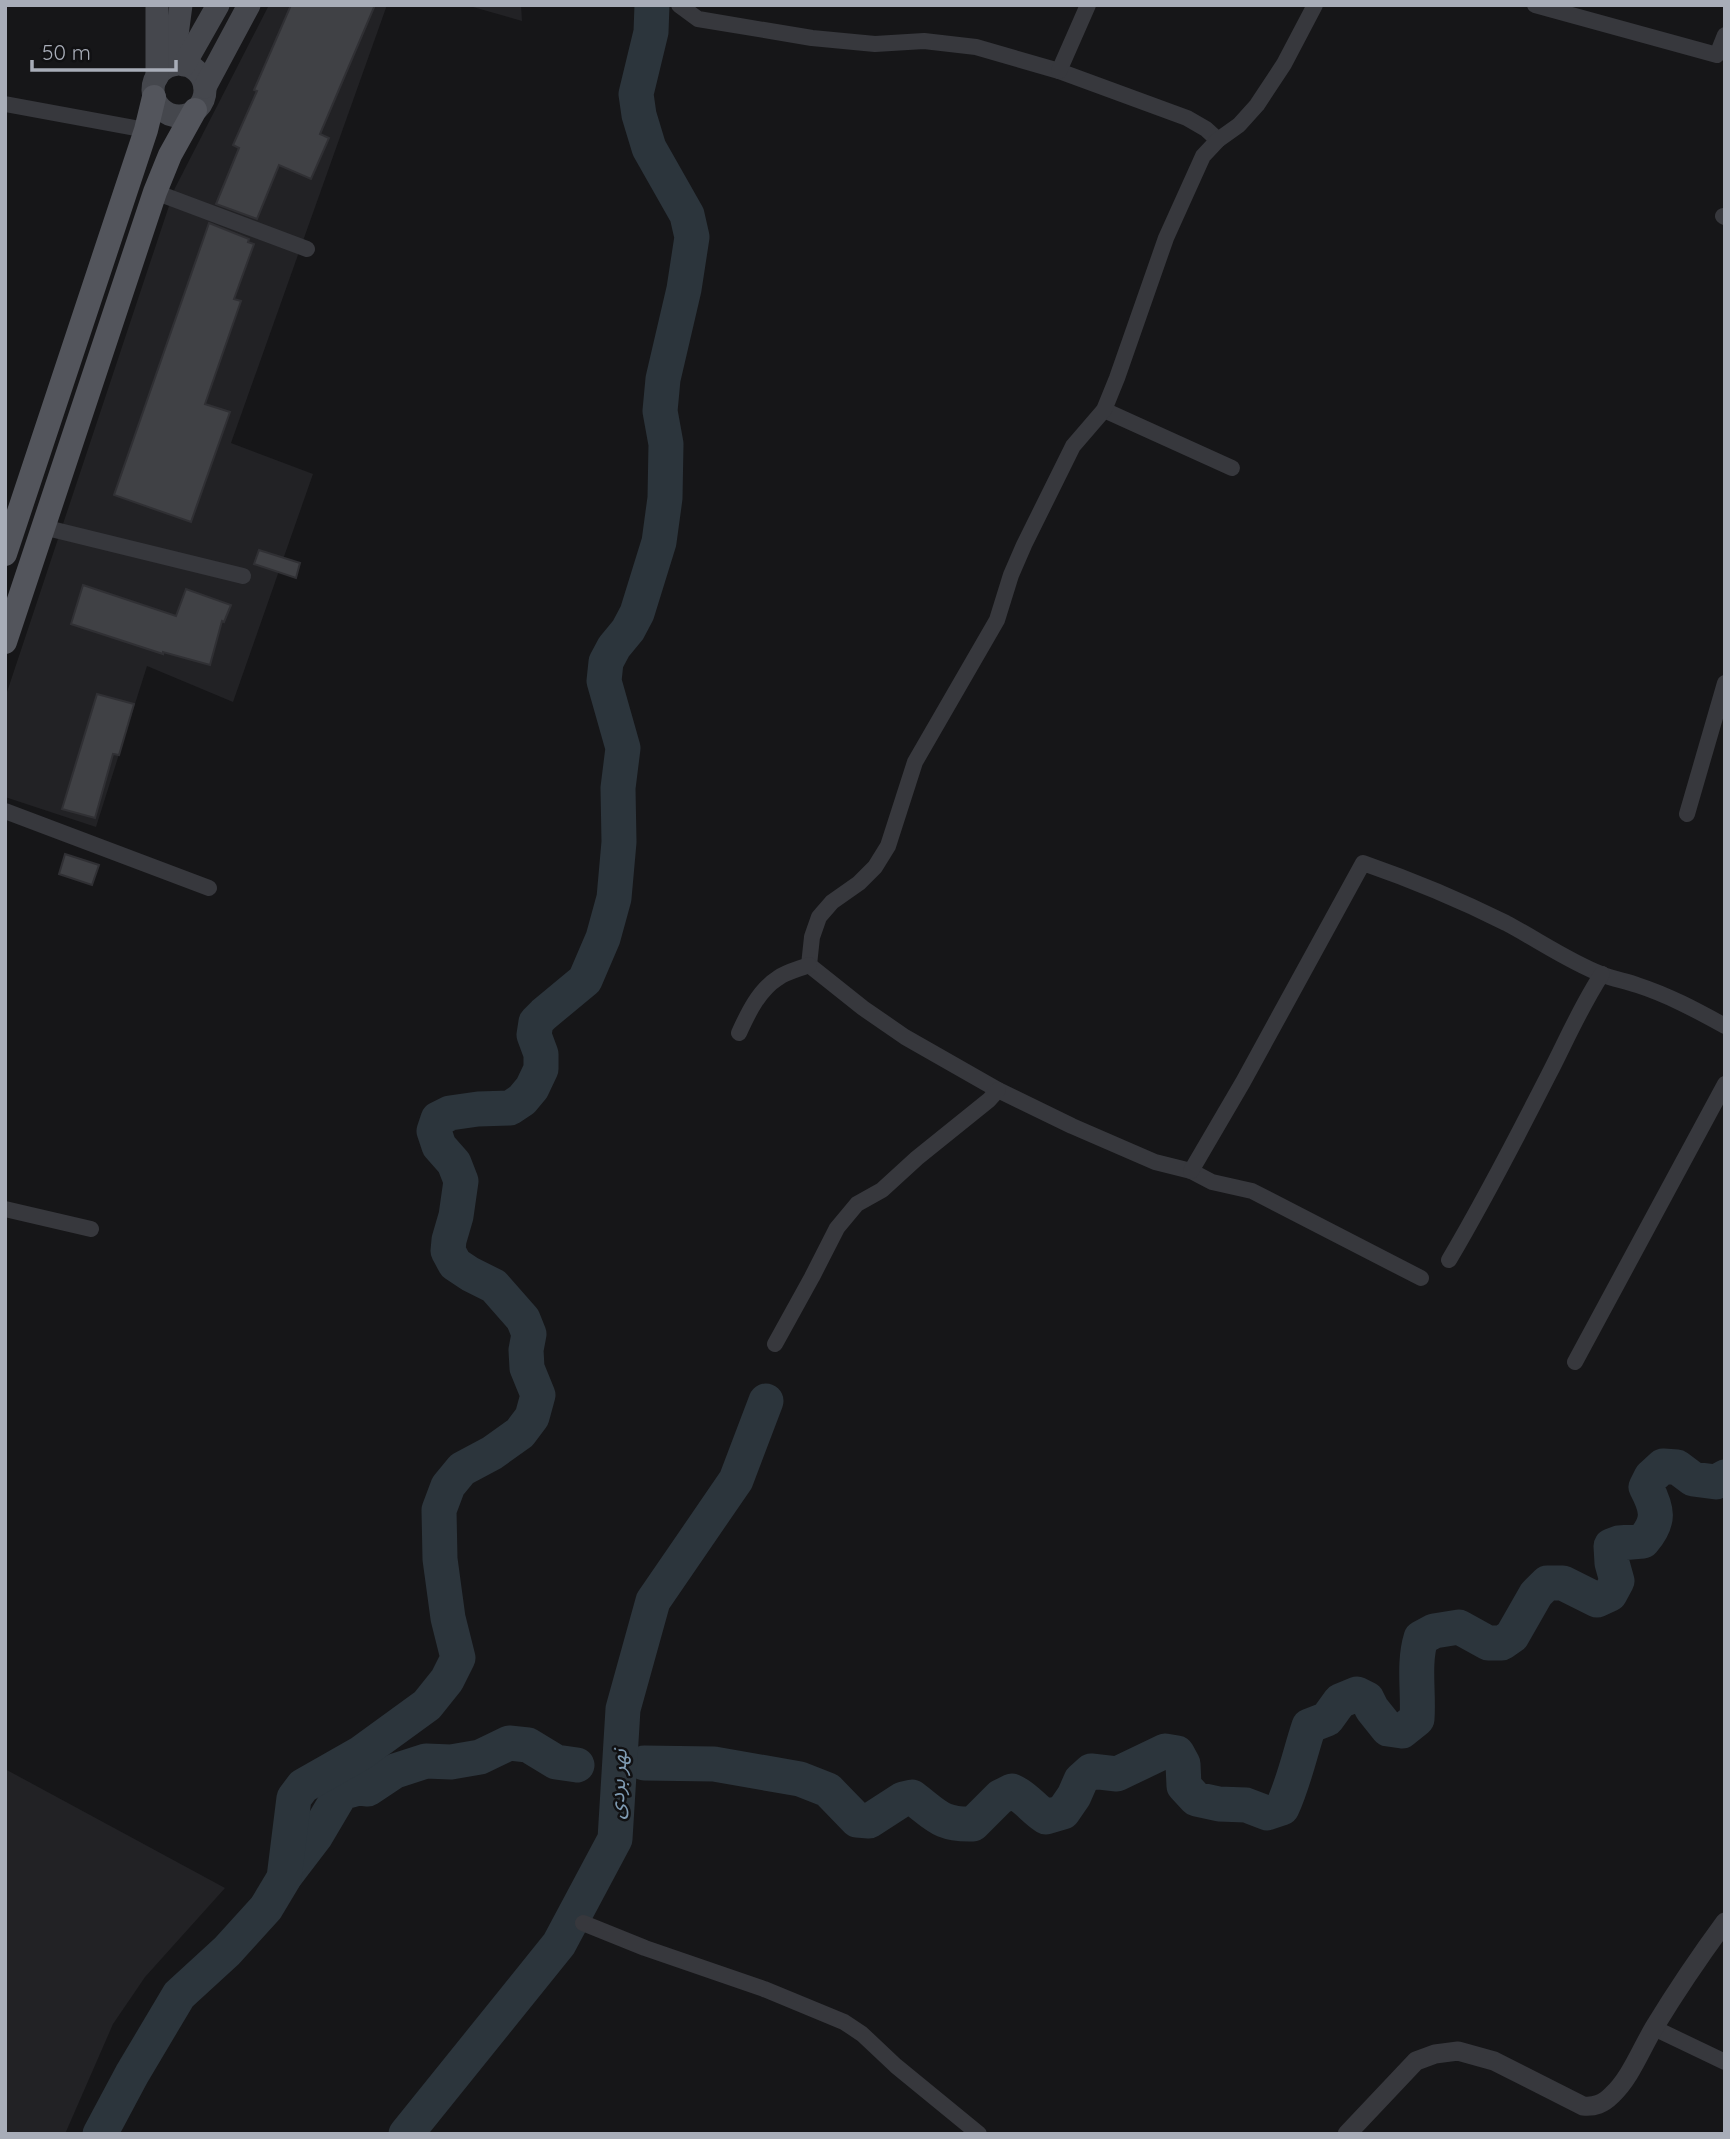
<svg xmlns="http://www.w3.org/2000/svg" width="1730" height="2139" font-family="Quicksand,'Noto Sans Arabic',sans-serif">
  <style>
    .built { fill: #222225 }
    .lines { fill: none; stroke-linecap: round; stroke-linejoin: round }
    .river { stroke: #2c353c; stroke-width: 35 }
    .building { fill: #404145; stroke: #303034; stroke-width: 2 }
    .minor { stroke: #37383d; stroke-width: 16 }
    .tertiary { stroke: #37383d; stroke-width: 19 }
    .secondary { stroke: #45474d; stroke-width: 23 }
    .primary { stroke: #53555c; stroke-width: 24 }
    .labels { text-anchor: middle; stroke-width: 5; stroke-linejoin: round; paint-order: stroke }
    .water-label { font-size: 21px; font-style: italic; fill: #7f9bb3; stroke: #111113 }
  </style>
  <rect width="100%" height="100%" fill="#161618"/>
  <g class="built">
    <path d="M269,5H387L231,443L313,474L233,702L147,666L96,827L5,797V698L175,188Z"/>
    <path d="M466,5H521L522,21Z"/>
    <path d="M5,1769L225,1888L145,1977L113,2024L65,2134H5Z"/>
  </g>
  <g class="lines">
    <g class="river">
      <path d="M644,1763L714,1764L800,1779L828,1790L857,1820L869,1821L903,1799L912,1797C937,1816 941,1825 973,1824L1000,1797L1012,1791C1026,1797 1033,1809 1046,1817L1063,1812L1074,1796L1081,1780L1091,1771L1117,1774L1165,1751L1177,1753L1183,1764L1184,1786L1196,1799L1219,1804L1246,1805L1267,1813L1282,1808C1294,1782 1300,1753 1309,1726L1327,1719L1340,1701L1357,1694L1367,1699L1372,1709L1388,1729L1402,1731L1417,1719C1419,1693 1413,1664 1421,1638L1434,1631L1459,1627L1488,1643H1502L1512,1636L1536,1594L1547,1583H1563L1597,1600L1610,1594L1617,1581L1612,1563L1611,1546L1619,1543L1643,1541C1660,1521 1658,1510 1646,1487L1651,1477L1663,1466L1677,1467L1693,1479L1716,1482L1725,1477"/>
      <path d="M286,1875L315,1837L341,1793L359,1788L368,1789L395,1771L426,1761L451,1762L480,1757L509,1743L528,1745L556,1762L577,1765"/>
      <path d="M100,2134L132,2074L179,1995L227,1951L266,1908L284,1878L294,1798L303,1786L361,1753L427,1705L447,1680L458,1658L448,1618L440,1559L439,1510L448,1486L462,1469L492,1453L520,1433L532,1417L538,1395L527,1368L526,1350L529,1334L523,1319L494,1286L470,1274L455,1264L448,1251L449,1240L456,1216L461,1181L454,1163L439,1146L434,1131L438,1119L450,1113L478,1109L510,1108L522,1100L532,1088L541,1069V1054L534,1035L536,1022L544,1014L585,980L603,938L614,898L619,842L618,788L623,748L604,681L606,662L614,647L628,630L637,613L659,542L665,498L666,444L660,411L663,379L684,289L692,237L687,215L649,148L639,115L636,94L651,32L652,5"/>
      <path d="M406,2134L559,1944L615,1839L623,1709L653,1601L736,1480L766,1401"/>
    </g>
  </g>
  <g class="building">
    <path d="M291,5H375L320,134L329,138L311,179L279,165L257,219L216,204L239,148L233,145L257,91L254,90Z"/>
    <path d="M209,223L249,239L248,242L254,244L234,299L241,301L205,404L230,412L191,522L114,495Z"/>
    <path d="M259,550L300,563L296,578L254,564Z"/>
    <path d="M83,585L176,616L186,589L231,605L224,622L222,621L210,665L163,652V654L71,624Z"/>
    <path d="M97,694L134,704L119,755L113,754L95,818L62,809Z"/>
    <path d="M65,854L99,865L92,885L59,874Z"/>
  </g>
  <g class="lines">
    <g class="minor">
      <path d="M679,5L698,19L812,38L875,44L924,41L976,47L1059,71L1187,118L1206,129L1218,140"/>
      <path d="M1535,5L1717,55L1725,35"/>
      <path d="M1059,71L1088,5"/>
      <path d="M5,104L146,130"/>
      <path d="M155,192L307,249"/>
      <path d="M1723,216L1725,217"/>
      <path d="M1104,410L1232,468"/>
      <path d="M43,527L243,576"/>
      <path d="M5,811L209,888"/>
      <path d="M1687,814L1725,683"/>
      <path d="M809,965L812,937L819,917L832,902L859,883L875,867L888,846L915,762L997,620L1011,575L1024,545L1073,446L1104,410L1117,378L1166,238L1203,156L1218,140L1239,125L1257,105L1284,64L1315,5"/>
      <path d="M809,965L863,1008L905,1037L998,1090L1072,1126L1155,1162L1191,1171L1212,1182L1252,1191L1421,1278"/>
      <path d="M739,1033C748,1013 759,990 778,978C786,972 799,969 809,965"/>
      <path d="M1191,1171L1243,1082L1363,863C1412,880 1460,900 1506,923C1538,940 1568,961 1601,974C1613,979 1626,981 1637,985C1668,995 1696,1010 1725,1026"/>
      <path d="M5,1209L91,1229"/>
      <path d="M1449,1260C1485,1199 1517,1137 1549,1074C1566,1041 1581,1006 1602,974"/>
      <path d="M775,1344L812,1277L837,1228L857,1204L882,1190L917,1158L989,1100L998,1090"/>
      <path d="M1575,1362L1725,1084"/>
      <path d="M583,1923L645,1948L764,1989L844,2022L862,2034L896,2066L979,2134"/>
      <path d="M1654,2028L1725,2062"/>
    </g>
    <path class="tertiary" d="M1347,2134L1416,2061L1435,2054L1458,2051L1494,2061L1583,2106C1595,2107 1603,2104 1612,2095C1631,2077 1641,2049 1655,2026C1677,1990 1700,1956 1725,1922"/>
    <g class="secondary">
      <circle cx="179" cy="90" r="26"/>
      <path d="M173,65L181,5"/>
      <path d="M184,65L218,5"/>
      <path d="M157,77V5"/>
      <path d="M205,87L249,5"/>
    </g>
    <g class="primary">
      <path d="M5,554L146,130L154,97"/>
      <path d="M5,642L155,192L170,155L195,110"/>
    </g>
  </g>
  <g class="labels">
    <g class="water-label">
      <text transform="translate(618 1784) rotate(-87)" y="7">نهر بردى</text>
    </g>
  </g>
  <rect width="1730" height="2139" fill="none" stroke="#a8adb8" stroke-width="14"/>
  <path d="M32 60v10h144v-10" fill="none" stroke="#a8adb8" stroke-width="3.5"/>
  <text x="42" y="60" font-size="21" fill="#a8adb8" stroke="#111113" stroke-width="5" paint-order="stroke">50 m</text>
</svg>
